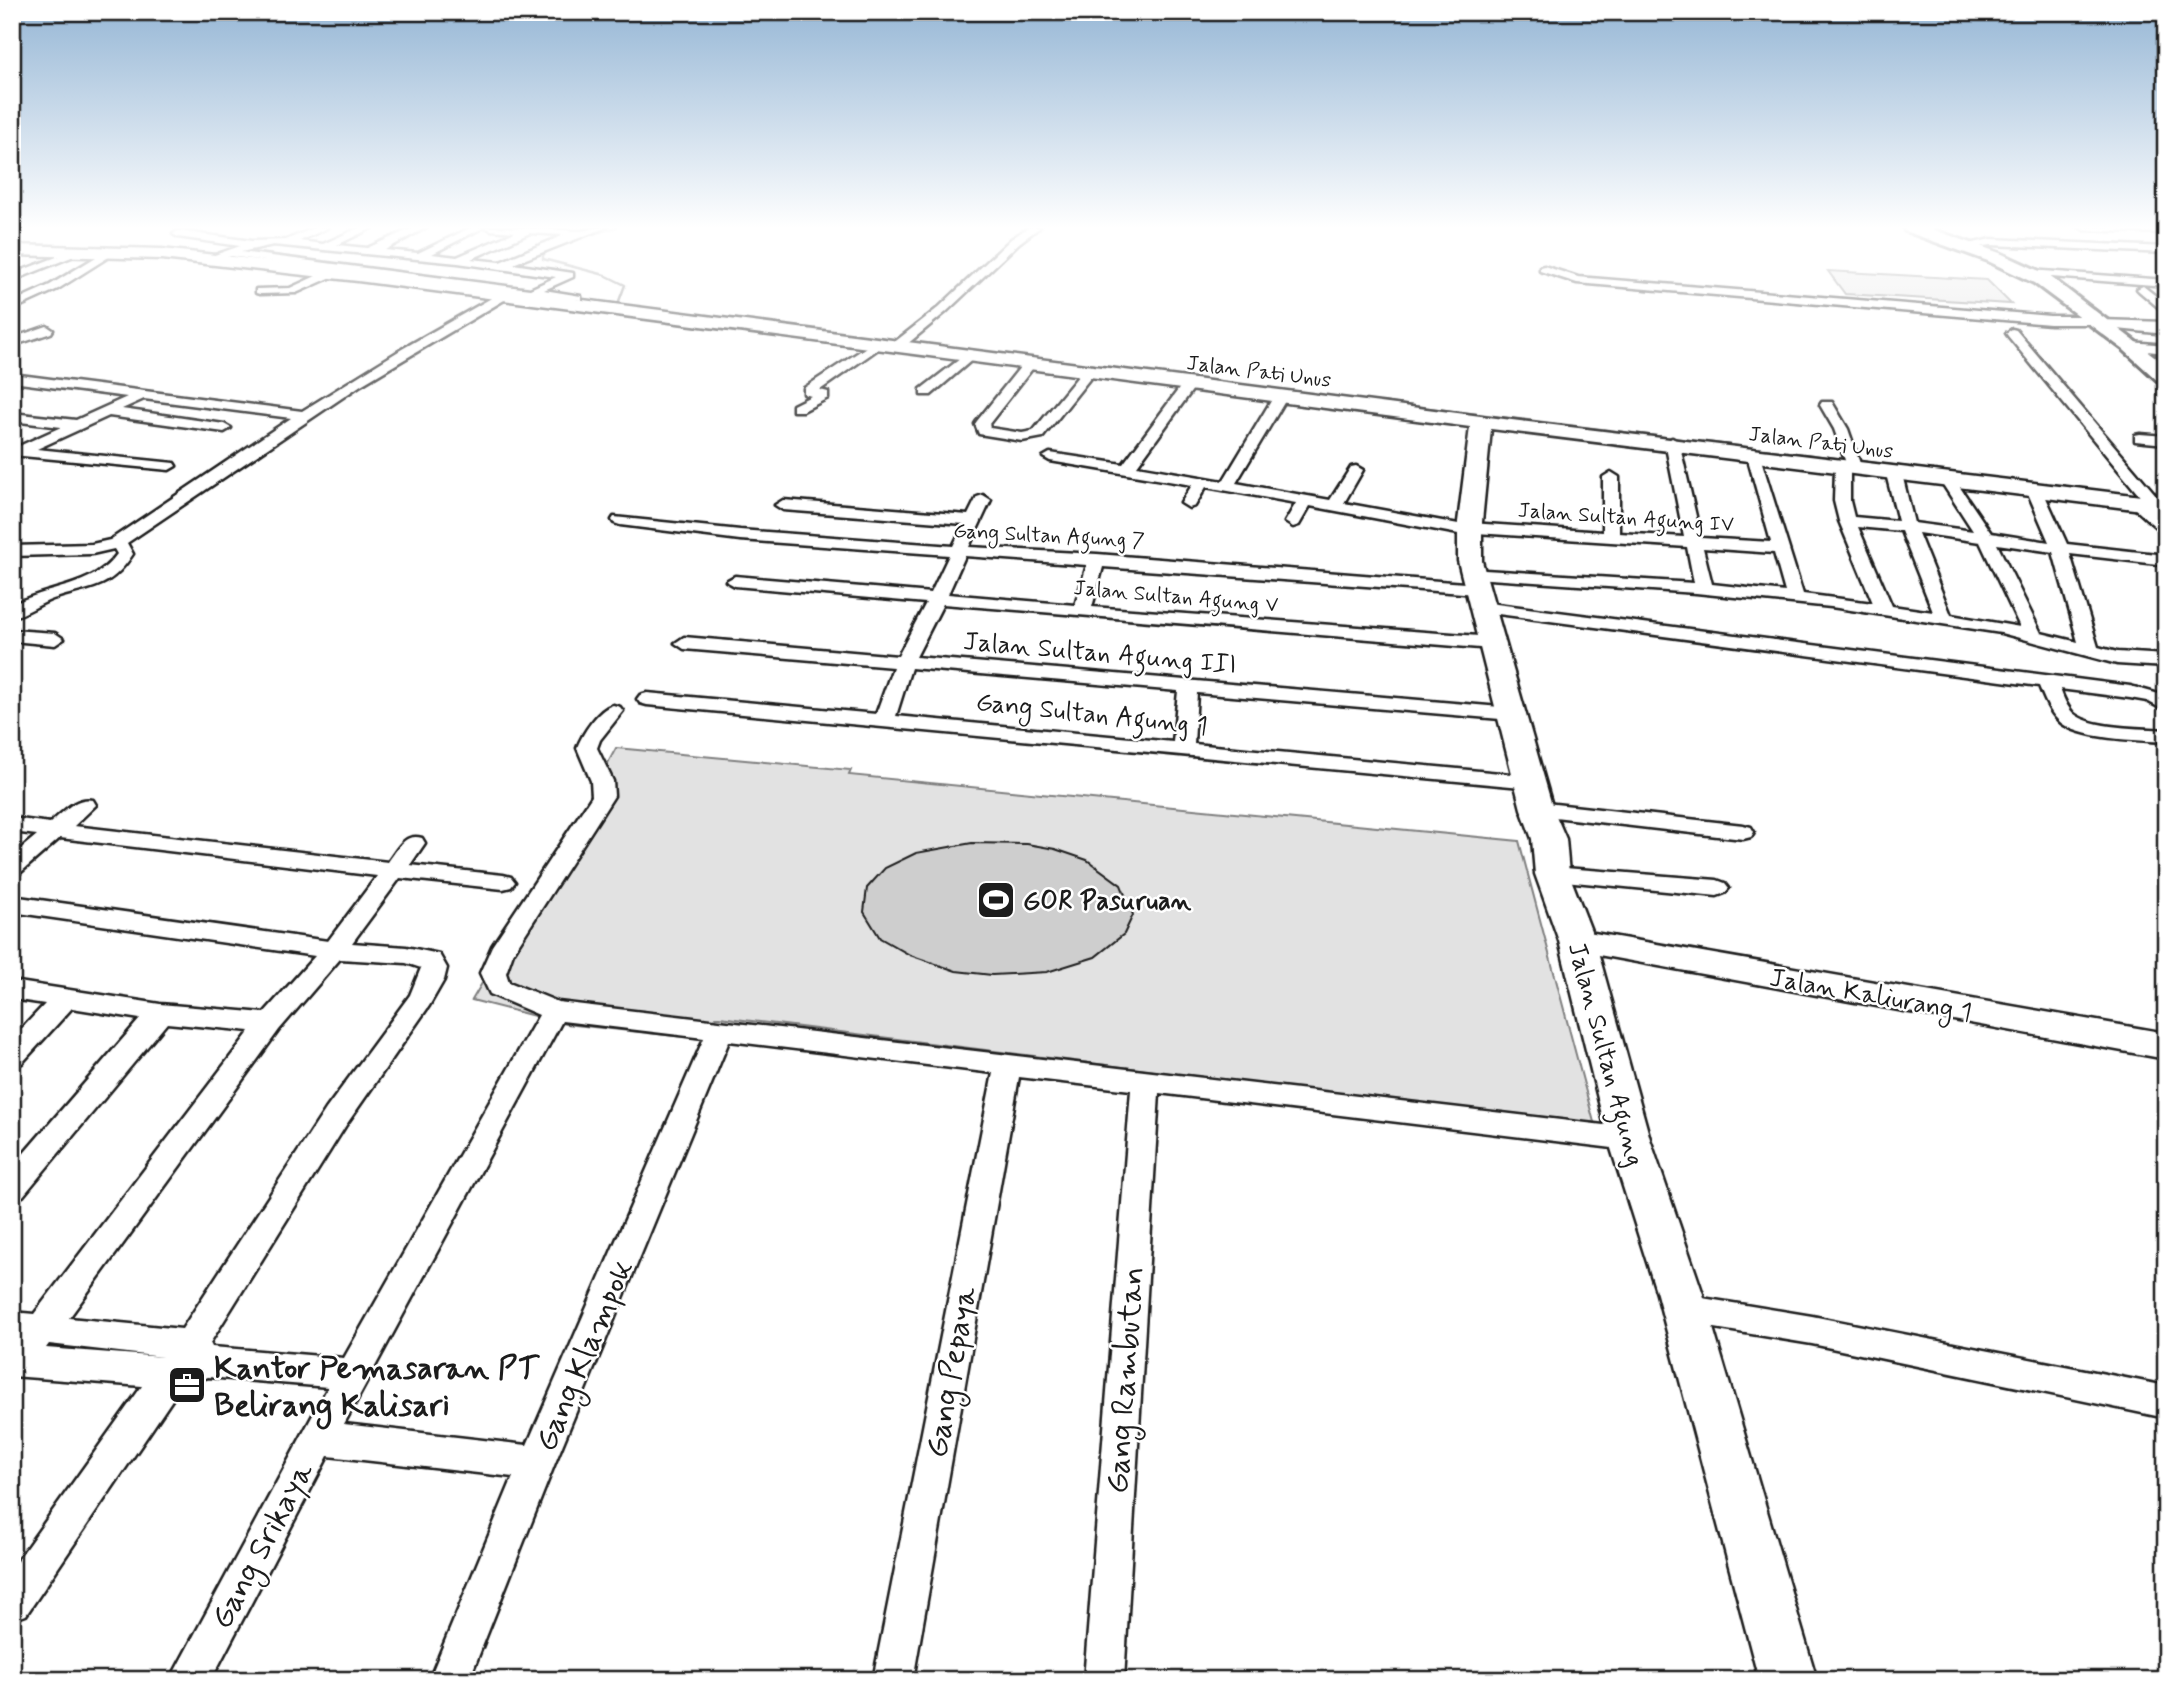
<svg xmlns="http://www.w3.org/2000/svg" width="2178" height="1692" font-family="Mynerve,sans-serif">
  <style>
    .green { fill: #e2e2e2; stroke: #7f7f7f; stroke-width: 2 }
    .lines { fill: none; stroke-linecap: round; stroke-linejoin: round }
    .stream-far1 { stroke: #7a7a7a; stroke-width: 2.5 }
    .stream { stroke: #7a7a7a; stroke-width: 3.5 }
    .building { fill: #cecece; stroke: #1c1c1c; stroke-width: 2 }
    .minor-casing { stroke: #1c1c1c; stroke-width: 5 }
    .tertiary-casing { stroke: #1c1c1c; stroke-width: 5 }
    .secondary-casing { stroke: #1c1c1c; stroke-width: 5 }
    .trunk-casing { stroke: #1c1c1c; stroke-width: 6 }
    .minor { fill: #fff; fill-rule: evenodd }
    .tertiary { fill: #fff; fill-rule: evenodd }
    .secondary { fill: #fff; fill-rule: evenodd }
    .trunk { fill: #fff; fill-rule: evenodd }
    .labels { text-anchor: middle; stroke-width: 5; stroke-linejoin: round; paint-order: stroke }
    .far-street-label { font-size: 21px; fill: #1c1c1c; stroke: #fff }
    .street-label { font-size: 26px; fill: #1c1c1c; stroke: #fff }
    .poi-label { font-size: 26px; font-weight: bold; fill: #1c1c1c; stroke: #fff; text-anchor: start }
    .near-street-label { font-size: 32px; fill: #1c1c1c; stroke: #fff }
    .near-poi-label { font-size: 32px; font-weight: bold; fill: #1c1c1c; stroke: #fff; text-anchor: start }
  </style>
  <rect width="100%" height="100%" fill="#fff"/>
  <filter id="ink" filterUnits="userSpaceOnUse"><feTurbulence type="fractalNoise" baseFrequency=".0143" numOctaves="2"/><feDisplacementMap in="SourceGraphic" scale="14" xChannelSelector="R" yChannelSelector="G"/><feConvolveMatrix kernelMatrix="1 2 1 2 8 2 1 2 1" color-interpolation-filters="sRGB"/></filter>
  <g filter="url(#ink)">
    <g class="green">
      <path d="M1828,271L1987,280L2011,304L1845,294Z"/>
      <path d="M616,748L851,770L849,775L1519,841L1595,1126L720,1017H716L702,1039L566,1024L472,1000L563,846Z"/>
    </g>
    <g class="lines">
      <g class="stream-far1">
        <path d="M572,240L617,227"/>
        <path d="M552,247L543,255V259L605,275L625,285L619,301L621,306L625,307"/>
      </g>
      <path class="stream" d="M1383,403L2025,482"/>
    </g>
    <path class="building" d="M972,843L1027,844L1055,849L1087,860L1121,885L1133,915L1124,934L1095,957L1047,972L992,975L956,971L910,955L880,938L864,912L867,888L885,868L916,853Z"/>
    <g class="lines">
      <defs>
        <g id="minor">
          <path d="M316,227H329L300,241L323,244L361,227H374L337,245L367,248L415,227H427L385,250L418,253L472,227H484L432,254L457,257L515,232L491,230L486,227C516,227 545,229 575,231C584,232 596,226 607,227L513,264L573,273V277L544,290L581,296V300L533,296L519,298V294L512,293L511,296L361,385L127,543L133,554C109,591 91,586 53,599C39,604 27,614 12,617V605C48,586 93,588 117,554L114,549L92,554L12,556V546L92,544L110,540L291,418L144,399L122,409L224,424L231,428L224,432L109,416L37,449L174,463L176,466L169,470L12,455V447H17L61,427L12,421V413L76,420L127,397L12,382V374L302,411L402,349L502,292L343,272L296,293L260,294L256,293V289L290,288L329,270L231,256L206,262V258L240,246L178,237L173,234L178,231L252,241L286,240ZM530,233L564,235L500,262L471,259ZM273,245L458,263L556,277L530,289L241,252Z"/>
          <path d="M1029,227H1040L1019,243L946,312L900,350H892V344L938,308L1011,239Z"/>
          <path d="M2079,227H2166V233L2084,230Z"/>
          <path d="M1991,239L2166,247V253L1991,245L1966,249L1961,246Z"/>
          <path d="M75,250L84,252L12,281V274Z"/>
          <path d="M106,251L115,253L58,289L12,310V302L50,285Z"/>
          <path d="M1544,266L1578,277L2050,316H2094L2100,320L2166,322V334L2098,327L2092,324H2050L1577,283L1540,271V267Z"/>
          <path d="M2030,270L2166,280V286L2026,275L2025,273Z"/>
          <path d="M2143,286L2166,304V314L2139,291L2137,289Z"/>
          <path d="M47,326L53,330L51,333L12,346V338Z"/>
          <path d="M2012,329L2016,330L2162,502L2164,505L2162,508L2154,509L2166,519V533L2160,531L2132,506L2130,503L2132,500H2143L2008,336L2006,333Z"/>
          <path d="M877,340L883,344L881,347L820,390L828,392V398L803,411H793V405L811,396L804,394V388Z"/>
          <path d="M2131,342L2166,345V353L2127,349L2125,346Z"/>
          <path d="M969,352L975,356L973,359L931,395H921V389Z"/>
          <path d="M1030,360L1036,364L989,424L990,428L1022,433L1033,431L1084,369H1094L1095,372L1043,437L1022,441L979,434L975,424L977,421L1025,361Z"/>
          <path d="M1189,381L1196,385L1137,466L1223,481L1274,396L1281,392L1288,396L1236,483L1330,500L1351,467L1356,466L1363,470L1344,503L1464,525L1470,523L1603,532V477L1611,472L1619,477V533L1684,537L1665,442L1672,438L1679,442L1701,538L1771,542L1747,456L1749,453H1759L1803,594L1873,603L1839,521L1834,501L1835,467L1837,464L1846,463L1834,429L1820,405L1822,402H1832L1848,429L1862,469L1855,473L1850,472V501L1854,517L1898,521L1886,474L1894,469L1902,474L1914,523L1973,531L1940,480L1948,475L1953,477L1991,533L2049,542L2027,491L2035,486L2043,491L2067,544L2166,555V565L2070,554L2098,647L2117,652L2166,655V667L2117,664L2001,633L1831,607L1696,593L1474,578L1465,573L1468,569L1694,583L1687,547L1476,533L1469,536L1310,506L1299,525L1293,527L1285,522L1296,503L1206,487L1195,506L1189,508L1181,503L1192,485L1050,461L1043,457L1050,453L1123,464L1184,382ZM1858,527L1901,531L1933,612L1892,606ZM1918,533L1980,542L2020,627L1951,615ZM1997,544L2053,552L2078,642L2041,633ZM1703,548L1774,553L1785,592L1712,584Z"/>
          <path d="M2140,434L2166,436V444L2135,441V435Z"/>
          <path d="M983,495L991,500L969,547L1097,554L1477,584L1486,589L1477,594L1103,567L1092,607L1492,637L1501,643L1492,649L943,604L916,657L1512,708L1519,710L1522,714L1519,718L1512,720L1197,693L1194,744L1532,776L1540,777L1543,782L1540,787L1532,788L647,705L640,703L637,699L640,695L647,693L876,714L893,667L684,649L675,643L684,637L898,656L926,603L735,586L726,581L735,576L931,593L949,555L740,540L620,525L614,523L612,520L614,517L740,530L953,546L964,524L783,510L775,505L783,500L968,515L977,497ZM965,556L1087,565L1075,605L948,594ZM911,668L1178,691L1173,742L896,716Z"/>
          <path d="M1481,602L2130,686L2166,696V711L2147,701L2130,698L2060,689C2063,697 2067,707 2073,713C2091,729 2142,728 2166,730V742C2139,740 2076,740 2058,720C2049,711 2044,698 2039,686L1475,611L1472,607L1475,603Z"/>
          <path d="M12,630L55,633L64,639L55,645L12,641Z"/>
          <path d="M613,705L620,707L623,711L600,740L597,748L613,781L614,796L513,953L506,973L509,982L558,1002L1629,1128L1639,1131L1643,1139L1639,1147L1629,1150L1159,1093L1124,1680H1084L1131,1090L1019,1077L913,1680H873L993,1073L729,1041L555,1463L469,1680H429L513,1477L328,1456L211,1680H170L328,1387L208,1377L182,1385L26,1615L12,1620V1568L142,1386L12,1376V1312L34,1314L250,1031L167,1023L23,1196L12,1200V1167L140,1019L72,1008L22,1063L12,1066V1039L45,1004L12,999V981L160,1004L264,1013L315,956L12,912V896L328,941L377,876L60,838L20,873L12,875V856L37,835L12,832V818L50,823C63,813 75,796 93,800L96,805L74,826L388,862C398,849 404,833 422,838L425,843L410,865L503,875L511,877L515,882L511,887L503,889L400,878L352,943L406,947L439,954L447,968L444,980L429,1006L346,1125L210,1343L212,1347L344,1358L539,1015L490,994L480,973L492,946L592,796L591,781L577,748C582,734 598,709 613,705ZM340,959L406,963L421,968L410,995L326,1109L182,1329L69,1318L279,1030ZM562,1021L704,1038L527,1445L344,1424ZM49,1344L163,1357L46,1348Z"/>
          <path d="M1537,802L1743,825L1751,827L1754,832L1751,837L1743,839L1529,814L1526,809L1529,804Z"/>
          <path d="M1552,867L1717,880L1725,883L1729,888L1725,893L1717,896L1544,879L1540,874L1544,869Z"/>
          <path d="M1684,1295L1812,1316L2166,1386V1418L1812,1344L1684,1323L1673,1319L1668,1309L1673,1299Z"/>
        </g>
        <path id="tertiary" d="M1577,930L2166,1033V1059L1566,949L1561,941L1566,933Z"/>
        <path id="secondary" d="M12,245L162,249L358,271L1504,419L2166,499V513L1491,429L1482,522V561L1553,809L1566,839L1569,874L1595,941L1650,1139L1703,1294L1817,1680H1759L1657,1294L1608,1139L1559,941L1535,874L1532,839L1521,809L1458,561V522L1470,427L358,281L162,259L12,255Z"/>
        <path id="trunk" d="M1903,227H1926L2000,253L2048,275L2166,365V383L2158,381L2124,350L2034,283L1988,261L1905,231Z"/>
      </defs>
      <use href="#minor" class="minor-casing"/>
      <use href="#tertiary" class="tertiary-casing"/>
      <use href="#secondary" class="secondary-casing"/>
      <use href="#trunk" class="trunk-casing"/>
      <use href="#minor" class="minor"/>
      <use href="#tertiary" class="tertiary"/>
      <use href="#secondary" class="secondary"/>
      <use href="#trunk" class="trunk"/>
    </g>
  </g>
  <linearGradient id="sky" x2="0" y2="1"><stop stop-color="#95b6d5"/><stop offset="0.49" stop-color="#fff"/><stop offset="1" stop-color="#fff" stop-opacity="0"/></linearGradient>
  <rect width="2178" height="464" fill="url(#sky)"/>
  <defs>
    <symbol id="stadium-square" viewBox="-11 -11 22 22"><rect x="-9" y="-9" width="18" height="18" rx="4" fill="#1c1c1c" stroke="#fff"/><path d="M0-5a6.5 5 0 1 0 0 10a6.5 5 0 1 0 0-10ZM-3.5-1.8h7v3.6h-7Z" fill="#fff"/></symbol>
    <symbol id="office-square" viewBox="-11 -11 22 22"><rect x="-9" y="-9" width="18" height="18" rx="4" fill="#1c1c1c" stroke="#fff"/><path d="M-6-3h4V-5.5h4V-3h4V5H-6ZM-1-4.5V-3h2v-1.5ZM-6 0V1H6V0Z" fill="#fff"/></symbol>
  </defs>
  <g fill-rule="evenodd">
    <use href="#stadium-square" x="974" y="878" width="44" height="44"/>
    <use href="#office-square" x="165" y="1363" width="44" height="44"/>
  </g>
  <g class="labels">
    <g class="far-street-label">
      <text transform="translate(1259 371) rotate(7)" y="7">Jalan Pati Unus</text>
      <text transform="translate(1821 442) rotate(7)" y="7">Jalan Pati Unus</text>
      <text transform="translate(1626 517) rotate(4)" y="7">Jalan Sultan Agung IV</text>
      <text transform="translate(1049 535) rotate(3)" y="7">Gang Sultan Agung 7</text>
      <text transform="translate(1176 596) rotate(5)" y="7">Jalan Sultan Agung V</text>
    </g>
    <g class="street-label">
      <text transform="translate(1100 652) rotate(5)" y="9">Jalan Sultan Agung III</text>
      <text transform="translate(1092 713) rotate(6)" y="9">Gang Sultan Agung 1</text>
      <text transform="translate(1871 994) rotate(10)" y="9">Jalan Kaliurang 1</text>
      <text transform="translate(1607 1054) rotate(75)" y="9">Jalan Sultan Agung</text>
    </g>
    <g class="poi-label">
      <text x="1023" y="909">GOR Pasuruan</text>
    </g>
    <g class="near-street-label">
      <text transform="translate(583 1355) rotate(-67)" y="11">Gang Klampok</text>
      <text transform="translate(950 1372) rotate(-80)" y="11">Gang Pepaya</text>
      <text transform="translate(1124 1380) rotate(-86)" y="11">Gang Rambutan</text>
      <text transform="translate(261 1545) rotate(-62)" y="11">Gang Srikaya</text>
    </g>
    <g class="near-poi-label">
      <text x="214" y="1378">Kantor Pemasaran PT<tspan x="214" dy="37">Belirang Kalisari</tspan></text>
    </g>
  </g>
  <rect width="2178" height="1692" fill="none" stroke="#fff" stroke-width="42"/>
  <rect x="21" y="21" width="2136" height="1650" fill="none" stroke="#1c1c1c" stroke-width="2.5" filter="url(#ink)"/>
</svg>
